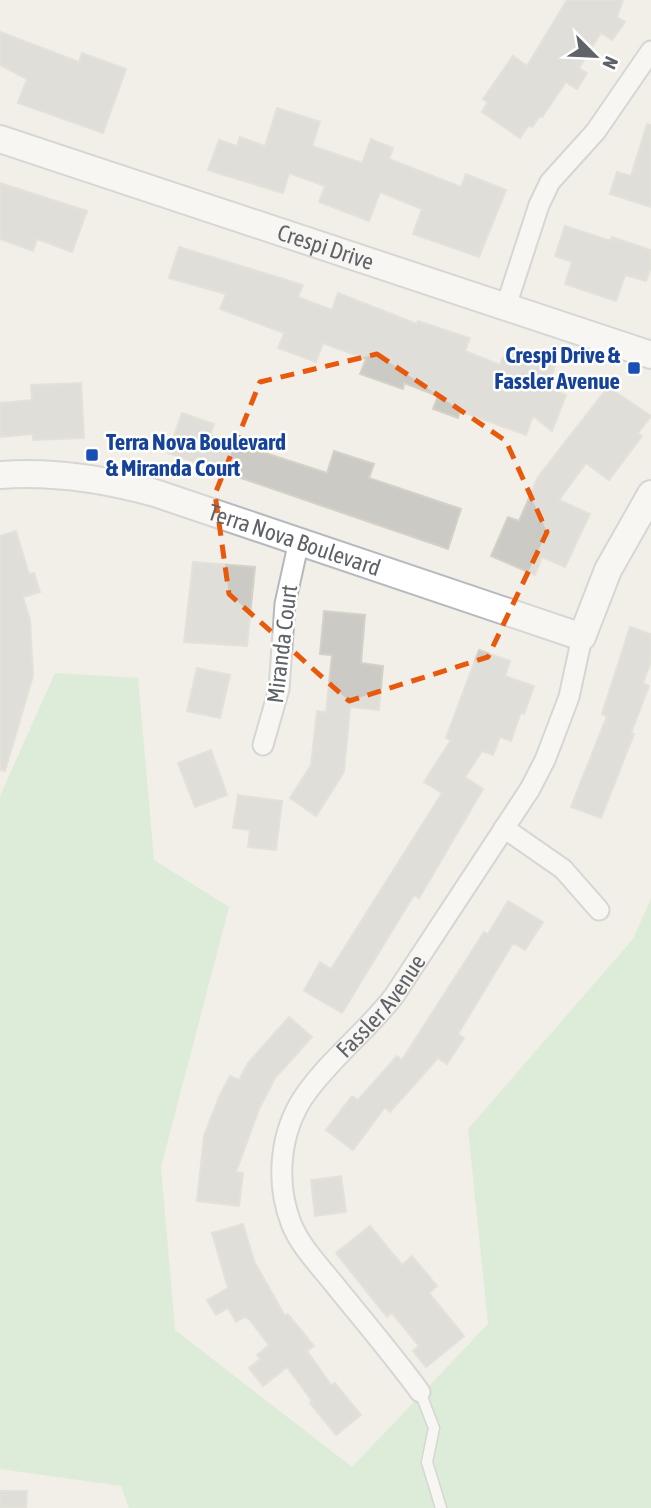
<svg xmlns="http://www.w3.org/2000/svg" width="651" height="1508" font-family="'Asap Condensed',sans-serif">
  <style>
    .green { fill: #c5e8c5 }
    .building { fill: #cccac5; stroke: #d6d1c6; stroke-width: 2 }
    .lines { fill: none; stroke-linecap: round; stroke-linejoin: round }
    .lane-casing { stroke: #b5b8bc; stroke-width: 13 }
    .street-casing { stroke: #b5b8bc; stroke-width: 23 }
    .secondary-casing { stroke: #b6babf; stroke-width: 30 }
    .lane { stroke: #fff; stroke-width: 10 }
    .street { stroke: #fff; stroke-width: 19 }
    .secondary { stroke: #fff; stroke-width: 26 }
    .marked { fill: none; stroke: #e8590c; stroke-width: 5; stroke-dasharray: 14 9; stroke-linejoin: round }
    .transit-dot { fill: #1a4fb4; stroke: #fff; stroke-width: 2.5 }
    .labels { text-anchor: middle; stroke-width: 5; stroke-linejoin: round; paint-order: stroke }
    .street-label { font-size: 23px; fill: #5f6368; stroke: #fff }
    .transit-label { font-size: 23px; font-weight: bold; fill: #164399; stroke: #fff; text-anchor: end }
  </style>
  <rect width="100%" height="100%" fill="#f1efe8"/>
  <path class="green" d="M55,673L138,678L154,860L229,907L161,1167L175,1330L352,1467L488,1324L468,1129L633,939L651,899V1508H129L121,1486L0,1469V796Z"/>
  <g class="building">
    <path d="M567,0H623L617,17L625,22L612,40L601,33L579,68L587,73L577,89L566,82L542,117L540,116L532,127L529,125L520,138L482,112L488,102L483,99L513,56L527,66Z"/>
    <path d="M0,32L79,62L82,53L126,69L103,133L18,103L27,79L0,65Z"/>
    <path d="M277,108L320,122L312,146L362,163L371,139L393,148L389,159L461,187L466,174L506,190L479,257L413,234L422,209L380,192L369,221L319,202L325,186L289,173L283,193L208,170L219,140L237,146L240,137L265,146Z"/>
    <path d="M647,124L651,125V207L610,194L617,172L631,176Z"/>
    <path d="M0,183L87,211L72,252L37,239L33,251L0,239Z"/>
    <path d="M565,226L611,241L612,237L651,250V267L646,281L625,275L616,301L565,284L572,262L555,256Z"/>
    <path d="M179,247L303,285L298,297L332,310L338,293L417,324L418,321L470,338L465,351L500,365L506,350L555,366L547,388L566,395L552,431L533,416L526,435L460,411L458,418L433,409L438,396L404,383L403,389L360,374L366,359L323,343L316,362L278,348L284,333L220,309L226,294L169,278Z"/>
    <path d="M81,383L84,438L33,440V434L0,437V403L32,400L31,385Z"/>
    <path d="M608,387L651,416L638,433L642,436L609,480L586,463L559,500L590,514L565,567L542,557L535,575L491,556L508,517L519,521L538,477Z"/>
    <path d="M182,413L214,424L210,435L327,473L334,451L374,464L369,478L461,509L448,549L168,453Z"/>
    <path d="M16,531L29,574L34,573L40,592L23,597L30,620L33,676L5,771L0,770V536Z"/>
    <path d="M193,562L255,567L247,646L184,642Z"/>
    <path d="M324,611L365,615L361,663L383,666L379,710L350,707L344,772L316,816L290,798L311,765L317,711L326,712L332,655L320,654Z"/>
    <path d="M630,627L651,634V661L643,683L649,686L631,733L634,734L601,818L571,807L607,716L602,714Z"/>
    <path d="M479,650L510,661L505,676L534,686L524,714L521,712L511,741L500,737L493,755L482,751L465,777L483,789L419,898L414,895L342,1013L304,991L320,962L331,969L442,793L424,782L451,740L446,738Z"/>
    <path d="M197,668L230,675L220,718L187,711Z"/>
    <path d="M211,750L227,795L195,807L178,763Z"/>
    <path d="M238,795L282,801L276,850L248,847L250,830L233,828Z"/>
    <path d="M508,901L543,922L525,950L513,943L458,1034L464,1038L447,1064L438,1058L390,1112L385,1107L353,1150L326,1130L352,1096L358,1100L397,1056L402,1060L484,932L488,934Z"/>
    <path d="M289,1017L312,1037L275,1078L259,1109L236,1172L243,1173L239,1206L197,1201L204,1136L219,1097L230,1076L239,1080L248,1063Z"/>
    <path d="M341,1176L346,1212L315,1216L311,1180Z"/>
    <path d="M243,1224L254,1261L285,1316L288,1314L314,1346L307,1351L331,1385L335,1383L361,1415L336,1435L310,1403L312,1401L287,1367L263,1386L249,1368L260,1359L257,1355L269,1345L249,1319L245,1317L236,1322L228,1308L216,1315L207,1300L228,1288L212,1233Z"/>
    <path d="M370,1226L402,1265L412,1256L437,1286L429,1293L464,1336L426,1367L413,1351L419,1346L392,1313L387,1317L336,1253Z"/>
    <path d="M0,1491H27L26,1508H0Z"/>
  </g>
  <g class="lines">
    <defs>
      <path id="lane" d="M420,1392L434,1428L427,1462L441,1508"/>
      <g id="street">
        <path d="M506,306L539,205L550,182L596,131L651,51"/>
        <path d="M263,745L279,689L285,604L299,541"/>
        <path d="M504,828L563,869L599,910"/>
        <path id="s1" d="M420,1392C393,1355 363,1320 334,1284C318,1264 300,1246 291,1223C275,1181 280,1131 305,1095C330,1059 367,1031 394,996L530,789L545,760L569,697L582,637"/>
      </g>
      <g id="secondary">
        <path id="s2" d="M0,139L651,355"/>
        <path id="s3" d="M0,475C54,471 104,479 155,493L582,637L608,570L651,494"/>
      </g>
    </defs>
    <use href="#lane" class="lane-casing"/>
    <use href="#street" class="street-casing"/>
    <use href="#secondary" class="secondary-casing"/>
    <use href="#lane" class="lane"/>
    <use href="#street" class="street"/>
    <use href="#secondary" class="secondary"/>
  </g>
  <path d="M0 0H651V1508H0ZM377,354L506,441L547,532L488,657L349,701L229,594L215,494L260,382Z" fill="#f1efe8" fill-opacity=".55" fill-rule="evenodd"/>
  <path class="marked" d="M377,354L506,441L547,532L488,657L349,701L229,594L215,494L260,382Z"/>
  <g class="transit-dot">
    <rect x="627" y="361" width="14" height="14" rx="3.5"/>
    <rect x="85" y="448" width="14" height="14" rx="3.5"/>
  </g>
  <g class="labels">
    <g class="street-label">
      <text dy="8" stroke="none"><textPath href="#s2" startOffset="343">Crespi Drive</textPath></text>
      <text dy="8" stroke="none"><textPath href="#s3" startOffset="304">Terra Nova Boulevard</textPath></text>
      <text transform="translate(282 644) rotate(-83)" y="8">Miranda Court</text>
      <text dy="8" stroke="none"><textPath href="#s1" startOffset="464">Fassler Avenue</textPath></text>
    </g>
    <g class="transit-label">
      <text x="620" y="363">Crespi Drive &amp;<tspan x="620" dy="26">Fassler Avenue</tspan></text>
      <text x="106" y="450" text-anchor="start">Terra Nova Boulevard<tspan x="106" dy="26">&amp; Miranda Court</tspan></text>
    </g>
  </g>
  <g transform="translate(595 56) rotate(114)" stroke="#ffffff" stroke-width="5" paint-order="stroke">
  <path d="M0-5L12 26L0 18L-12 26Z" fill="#5f6368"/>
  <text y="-10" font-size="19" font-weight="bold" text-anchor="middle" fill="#5f6368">N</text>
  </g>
</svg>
